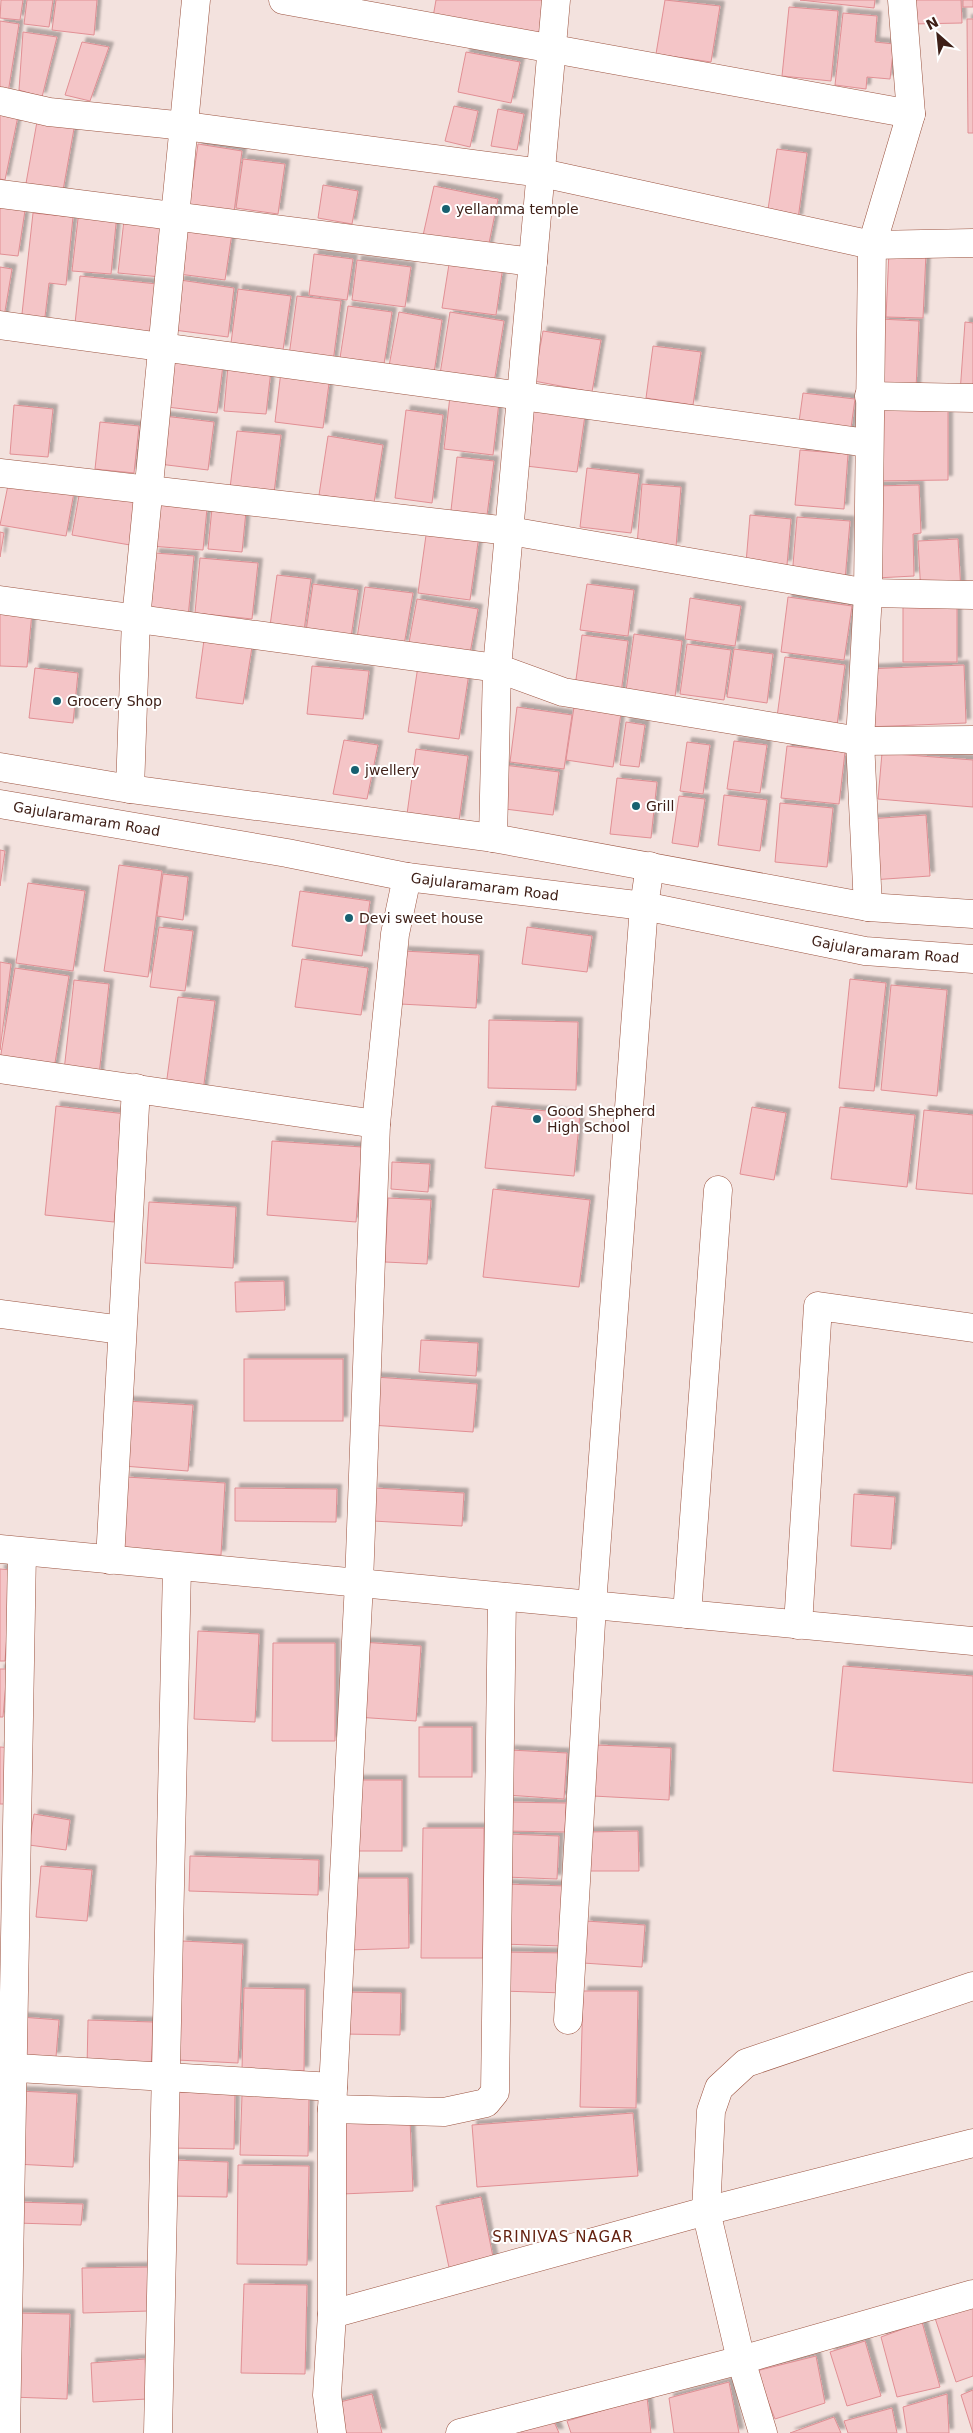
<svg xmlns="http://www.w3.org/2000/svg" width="973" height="2433" font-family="'DejaVu Sans',sans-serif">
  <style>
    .building { fill: #f4c5c7; stroke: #e18f94; filter: url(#shadow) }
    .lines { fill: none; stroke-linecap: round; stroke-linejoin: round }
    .minor-casing { stroke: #9c5441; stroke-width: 29 }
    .secondary-casing { stroke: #9c5441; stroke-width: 29 }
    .minor { stroke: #fff; stroke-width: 28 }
    .secondary { stroke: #fff; stroke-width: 28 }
    .poi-dot { fill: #186070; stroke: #fff; stroke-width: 2 }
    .labels { text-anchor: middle; stroke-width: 4; stroke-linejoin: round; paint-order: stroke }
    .poi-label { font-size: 14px; fill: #3f2018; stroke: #fff; text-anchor: start }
    .street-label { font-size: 14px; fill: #3f2018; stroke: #fff }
    .neighbourhood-label { font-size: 15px; letter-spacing: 1px; fill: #642211; stroke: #fff }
  </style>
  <defs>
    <filter id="shadow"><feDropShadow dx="4.5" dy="-4.5" stdDeviation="1" flood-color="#0004"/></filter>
  </defs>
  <rect width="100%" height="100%" fill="#f3e2de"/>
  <g class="building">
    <path d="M1,0H23L20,20L0,18Z"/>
    <path d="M27,0H53L49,27L24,24Z"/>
    <path d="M56,0H97L94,35L52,30Z"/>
    <path d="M436,0H549L542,40L432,23Z"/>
    <path d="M665,0L720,6L711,62L656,54Z"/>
    <path d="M800,0H875L874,8Z"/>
    <path d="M911,0H961L962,23L912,24Z"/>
    <rect x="963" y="0" width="10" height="7"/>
    <path d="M789,7L838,11L831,81L782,76Z"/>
    <path d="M843,13L877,16L875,42L894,44L890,79L867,77L866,89L835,85Z"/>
    <path d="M967,19H973V133H968Z"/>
    <path d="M0,21L19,24L8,93L0,90Z"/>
    <path d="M23,32L57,37L42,97L19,90Z"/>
    <path d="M82,42L109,47L90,101L65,95Z"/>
    <path d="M466,52L520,62L511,103L458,92Z"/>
    <path d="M454,106L478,111L470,147L445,141Z"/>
    <path d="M498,109L524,114L517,150L491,146Z"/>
    <path d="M0,112L18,116L5,180L0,179Z"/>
    <path d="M38,116L75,123L62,196L25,189Z"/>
    <path d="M198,144L242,151L234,212L189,207Z"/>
    <path d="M777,149L807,153L798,219L767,216Z"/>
    <path d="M243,159L285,164L278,214L236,208Z"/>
    <path d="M323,185L358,191L352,224L318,218Z"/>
    <path d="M434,186L498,199L487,253L422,240Z"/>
    <path d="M0,200L26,204L18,256L0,254Z"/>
    <path d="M79,210L117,214L111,274L72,271Z"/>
    <path d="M33,213L73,217L66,285L49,283L44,325L21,323Z"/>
    <path d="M124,220L166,225L161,277L118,273Z"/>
    <path d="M186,227L232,233L225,280L179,274Z"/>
    <path d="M889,251L926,253L923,318L886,317Z"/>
    <path d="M314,254L353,259L347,300L309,295Z"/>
    <path d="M450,258L503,266L496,315L442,308Z"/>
    <path d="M357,260L411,267L405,307L352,300Z"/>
    <path d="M0,267L12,269L3,323L0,322Z"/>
    <path d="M80,276L157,284L151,340L74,333Z"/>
    <path d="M180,280L234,288L228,337L174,330Z"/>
    <path d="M238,289L291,296L283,350L231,343Z"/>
    <path d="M297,296L341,301L333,362L289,356Z"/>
    <path d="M348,306L392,312L384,364L340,358Z"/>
    <path d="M399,312L442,320L434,373L389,366Z"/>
    <path d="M450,312L504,321L494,383L440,374Z"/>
    <path d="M880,319L919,321L916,389L877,387Z"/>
    <path d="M965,322L973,323V393H960Z"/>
    <path d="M543,331L601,340L592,392L534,381Z"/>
    <path d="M653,346L701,352L693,405L646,398Z"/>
    <path d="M174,351L224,357L217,413L167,407Z"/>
    <path d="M228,366L271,370L266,414L224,411Z"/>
    <path d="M281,371L330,376L323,428L275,422Z"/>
    <path d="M803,393L855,399L850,435L798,429Z"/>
    <path d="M450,396L499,402L493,455L444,449Z"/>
    <path d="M14,405L53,409L48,457L10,454Z"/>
    <path d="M948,408V480L871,481V409Z"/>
    <path d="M533,409L585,415L577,472L526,466Z"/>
    <path d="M406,410L443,415L432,503L395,498Z"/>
    <path d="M164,416L214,422L208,470L159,464Z"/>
    <path d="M100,422L139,426L134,473L95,469Z"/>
    <path d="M237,431L281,435L274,493L230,488Z"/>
    <path d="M328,436L383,445L374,503L319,495Z"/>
    <path d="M800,450L848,454L844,509L795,505Z"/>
    <path d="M457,457L494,461L486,523L450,519Z"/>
    <path d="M587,468L639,474L631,533L580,527Z"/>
    <path d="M10,475L75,487L66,536L0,525Z"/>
    <path d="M642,484L681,487L676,547L637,545Z"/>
    <path d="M919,485L921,533L913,534L914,576L876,578L873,486Z"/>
    <path d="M80,490L137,501L130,545L72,535Z"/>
    <path d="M155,493L208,498L203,550L150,546Z"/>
    <path d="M213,498L247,501L242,552L208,549Z"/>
    <path d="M750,515L791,519L787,565L746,563Z"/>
    <path d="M797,517L850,521L845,580L792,577Z"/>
    <path d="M427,528L479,535L470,600L418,593Z"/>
    <path d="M0,532L4,533L0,557Z"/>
    <path d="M958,539L961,592L921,594L918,541Z"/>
    <path d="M155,553L194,556L188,617L149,614Z"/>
    <path d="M200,558L258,563L252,619L195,613Z"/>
    <path d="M277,575L311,579L303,638L269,633Z"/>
    <path d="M313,584L358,590L350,644L305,638Z"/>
    <path d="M587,584L634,590L628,636L580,630Z"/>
    <path d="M365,587L413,593L404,645L357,638Z"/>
    <path d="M788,597L852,606L844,660L781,652Z"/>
    <path d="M690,598L741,606L735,646L685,639Z"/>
    <path d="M417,599L478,609L469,659L408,648Z"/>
    <rect x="903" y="604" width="54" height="58"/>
    <path d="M0,610L32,612L27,667L0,666Z"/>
    <path d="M634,634L682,641L675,697L626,691Z"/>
    <path d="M582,635L628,641L621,693L575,687Z"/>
    <path d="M204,640L252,647L243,704L196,698Z"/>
    <path d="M687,644L731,650L724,700L680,694Z"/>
    <path d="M734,649L773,654L767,703L727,697Z"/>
    <path d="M785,657L845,665L837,725L777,717Z"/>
    <path d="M964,665L966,723L867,727L864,669Z"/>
    <path d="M312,666L369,671L363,719L307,714Z"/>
    <path d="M418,666L469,673L459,739L408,732Z"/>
    <path d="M35,668L78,673L73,723L29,718Z"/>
    <path d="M517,707L572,715L564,769L510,762Z"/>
    <path d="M574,707L621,713L613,767L566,760Z"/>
    <path d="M626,722L645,725L639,767L620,765Z"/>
    <path d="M344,740L378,745L367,799L333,794Z"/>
    <path d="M734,741L767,745L760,793L727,789Z"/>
    <path d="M687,742L710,745L703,794L680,791Z"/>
    <path d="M787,746L845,752L839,804L781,798Z"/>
    <path d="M416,749L468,756L459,821L407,814Z"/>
    <path d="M882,753L973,760V807L878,799Z"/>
    <path d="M504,765L559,772L553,815L497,808Z"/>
    <path d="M617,778L657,782L651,838L610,834Z"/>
    <path d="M724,795L767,800L760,851L718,845Z"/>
    <path d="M679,796L705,799L698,847L672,843Z"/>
    <path d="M780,803L833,808L827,867L775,862Z"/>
    <path d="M926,815L930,876L871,880L868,819Z"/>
    <path d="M0,850L5,851L0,886Z"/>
    <path d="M119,865L162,871L148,977L104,971Z"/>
    <path d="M163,874L188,877L183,920L157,916Z"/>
    <path d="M28,883L85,891L73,971L16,963Z"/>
    <path d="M300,891L370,901L362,956L292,946Z"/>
    <path d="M159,927L193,931L185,991L150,987Z"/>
    <path d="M527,927L592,936L587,972L522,964Z"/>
    <path d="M403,951L479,955L476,1008L400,1004Z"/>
    <path d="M302,959L368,968L361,1015L295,1007Z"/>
    <path d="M0,962L11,964L0,1050Z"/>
    <path d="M15,968L69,976L54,1069L0,1060Z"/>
    <path d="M850,979L886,983L874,1091L839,1088Z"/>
    <path d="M74,980L109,984L99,1075L64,1071Z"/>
    <path d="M891,985L947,990L937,1096L881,1090Z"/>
    <path d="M178,997L215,1001L203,1091L166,1086Z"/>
    <path d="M489,1020L578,1022L576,1090L488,1088Z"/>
    <path d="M56,1106L126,1114L114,1222L45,1215Z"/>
    <path d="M492,1106L580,1114L574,1176L485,1168Z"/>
    <path d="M752,1107L786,1113L774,1180L740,1174Z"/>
    <path d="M840,1107L915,1115L907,1187L831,1179Z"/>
    <path d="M924,1110L973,1115V1194L916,1189Z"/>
    <path d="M272,1141L362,1147L356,1222L267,1215Z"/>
    <path d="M392,1162L430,1164L428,1192L391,1189Z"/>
    <path d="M493,1189L590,1200L579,1287L483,1277Z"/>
    <path d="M388,1198L431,1200L427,1264L385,1262Z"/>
    <path d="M149,1202L236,1207L233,1268L145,1263Z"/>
    <path d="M284,1281L285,1310L236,1312L235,1282Z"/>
    <path d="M421,1340L478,1343L476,1376L419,1372Z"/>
    <rect x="244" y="1359" width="99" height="62"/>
    <path d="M375,1377L477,1384L473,1432L371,1425Z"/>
    <path d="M127,1401L193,1405L188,1471L123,1466Z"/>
    <path d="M126,1477L225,1483L221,1555L122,1550Z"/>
    <path d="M235,1488L337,1489L336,1522L235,1521Z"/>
    <path d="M374,1488L464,1493L462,1526L373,1521Z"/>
    <path d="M854,1494L895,1497L891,1549L851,1546Z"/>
    <path d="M0,1569L12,1570L5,1661H0Z"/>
    <path d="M198,1631L259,1634L255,1722L194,1719Z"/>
    <path d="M361,1642L421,1646L416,1721L356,1717Z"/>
    <path d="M273,1643H335V1741H272Z"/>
    <path d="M843,1666L973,1676V1783L833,1771Z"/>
    <path d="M0,1669H7L3,1717H0Z"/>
    <rect x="419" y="1727" width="53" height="50"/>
    <path d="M596,1745L671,1748L669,1800L593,1796Z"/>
    <path d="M0,1747L14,1748L12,1804H0Z"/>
    <path d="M510,1750L567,1753L564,1799L507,1795Z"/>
    <rect x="353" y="1780" width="49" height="71"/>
    <path d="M504,1802L566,1803L565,1832L503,1831Z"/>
    <path d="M34,1814L70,1820L66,1850L29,1845Z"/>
    <path d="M423,1828H484L483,1958H421Z"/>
    <path d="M638,1831L639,1871H588L587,1832Z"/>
    <path d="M507,1834L559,1836L557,1879L505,1877Z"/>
    <path d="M190,1856L319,1860L318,1895L189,1891Z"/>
    <path d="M41,1866L92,1870L87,1921L36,1917Z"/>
    <path d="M348,1878H408L409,1948L349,1950Z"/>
    <path d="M504,1884L566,1886L563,1946L501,1944Z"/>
    <path d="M586,1921L645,1925L642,1967L583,1963Z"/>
    <path d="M182,1941L243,1944L238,2063L177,2060Z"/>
    <path d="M503,1952L566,1953L565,1993L501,1991Z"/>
    <path d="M244,1988L305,1989L304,2071L242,2070Z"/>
    <path d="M583,1991H638L636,2108L580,2107Z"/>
    <path d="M345,1992L401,1993L400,2035L344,2034Z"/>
    <path d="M21,2017L59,2020L56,2057L19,2055Z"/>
    <path d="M88,2020L153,2022L151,2070L87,2068Z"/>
    <path d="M19,2091L77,2094L73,2167L15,2164Z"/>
    <path d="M171,2092L235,2093L234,2149L170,2148Z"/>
    <path d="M242,2095L309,2097L308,2156L240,2155Z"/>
    <path d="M633,2113L638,2176L477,2187L472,2125Z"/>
    <path d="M410,2120L413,2191L342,2194L340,2123Z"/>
    <path d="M172,2160L228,2162L227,2197L170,2196Z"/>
    <path d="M238,2165L309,2166L307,2265L237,2264Z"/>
    <path d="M481,2197L495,2267L451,2277L436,2206Z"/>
    <path d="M16,2202L83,2204L81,2225L16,2223Z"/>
    <path d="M148,2267L149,2311L83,2313L82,2268Z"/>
    <path d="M244,2284L307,2285L305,2374L241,2373Z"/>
    <path d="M973,2305V2376L956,2382L935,2318Z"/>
    <path d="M14,2313L70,2314L67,2399L11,2397Z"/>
    <path d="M922,2322L940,2387L897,2397L881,2337Z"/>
    <path d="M865,2341L881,2396L847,2406L830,2352Z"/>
    <path d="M816,2356L825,2403L775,2419L756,2371Z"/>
    <path d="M145,2359L147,2399L93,2402L91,2363Z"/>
    <path d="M729,2382L739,2433H674L669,2398Z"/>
    <path d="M973,2390V2433L961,2395Z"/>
    <path d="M372,2394L382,2433H339L332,2404Z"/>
    <path d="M947,2394L949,2433H907L903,2407Z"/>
    <path d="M647,2397L651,2433H571L567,2421Z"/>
    <path d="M892,2408L897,2433H848L844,2421Z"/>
    <path d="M552,2417L559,2433H521V2431Z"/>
    <path d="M834,2417L841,2433H790Z"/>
  </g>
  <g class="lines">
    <defs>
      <g id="minor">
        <path d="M283,0L911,114"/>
        <path d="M0,101L49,112L185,126L542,173L872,245L973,243"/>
        <path d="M0,194L533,262"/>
        <path d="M0,325L868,443"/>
        <path d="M869,396L973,398"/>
        <path d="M0,473L510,531L868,593L973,595"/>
        <path d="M0,600L497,668L563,692L860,741L973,740"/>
        <path d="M130,789L136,619L196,0"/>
        <path d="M493,838L497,668L556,0"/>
        <path d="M868,907L860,741L868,593L872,245L911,114L902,0"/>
        <path d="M0,1069L376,1124"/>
        <path d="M0,1314L122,1330"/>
        <path d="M0,1549L973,1641"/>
        <path d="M110,1560L136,1088"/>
        <path d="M687,1614L718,1190"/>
        <path d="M798,1625L818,1306L973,1328"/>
        <path d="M568,2020L592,1605L644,906L650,866"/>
        <path d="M0,2067L333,2087"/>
        <path d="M332,2109L444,2112L486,2103L495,2092L502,1597"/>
        <path d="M332,2314L706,2211L973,2143"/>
        <path d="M6,2433L22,1552"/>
        <path d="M158,2433L177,1567"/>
        <path d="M332,2433L327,2395L332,2314V2109L359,1583L376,1124L395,934L407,877"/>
        <path d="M460,2433L741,2360L973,2294"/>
        <path d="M763,2433L741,2360L706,2211L711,2111L719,2088L746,2063L973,1986"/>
      </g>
      <g id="secondary">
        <path d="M0,767L130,789L493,838L868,907L973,914"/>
        <path id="s1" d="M0,804L287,853L407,877L644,906L865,951L973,959"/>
      </g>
    </defs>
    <use href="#minor" class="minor-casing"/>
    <use href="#secondary" class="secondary-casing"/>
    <use href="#minor" class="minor"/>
    <use href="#secondary" class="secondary"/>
  </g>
  <g class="poi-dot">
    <circle cx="446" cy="209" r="5"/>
    <circle cx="57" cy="701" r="5"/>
    <circle cx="355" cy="770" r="5"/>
    <circle cx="636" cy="806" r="5"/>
    <circle cx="349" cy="918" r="5"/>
    <circle cx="537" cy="1119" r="5"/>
  </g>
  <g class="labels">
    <g class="poi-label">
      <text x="456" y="214">yellamma temple</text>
      <text x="67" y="706">Grocery Shop</text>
      <text x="365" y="775">jwellery</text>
      <text x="646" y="811">Grill</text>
      <text x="359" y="923">Devi sweet house</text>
      <text x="547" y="1116">Good Shepherd<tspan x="547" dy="16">High School</tspan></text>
    </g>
    <g class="street-label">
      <text dy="5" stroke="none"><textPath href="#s1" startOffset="88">Gajularamaram Road</textPath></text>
      <text dy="5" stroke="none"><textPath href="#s1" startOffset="492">Gajularamaram Road</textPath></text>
      <text dy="5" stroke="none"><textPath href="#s1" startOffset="898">Gajularamaram Road</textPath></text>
    </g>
    <g class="neighbourhood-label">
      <text x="563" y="2242">SRINIVAS NAGAR</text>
    </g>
  </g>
  <g transform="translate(938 35) rotate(333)" stroke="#ffffff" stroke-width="4" paint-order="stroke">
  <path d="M0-4L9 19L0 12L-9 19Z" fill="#3f2018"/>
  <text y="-8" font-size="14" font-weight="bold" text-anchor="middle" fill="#3f2018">N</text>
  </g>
</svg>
